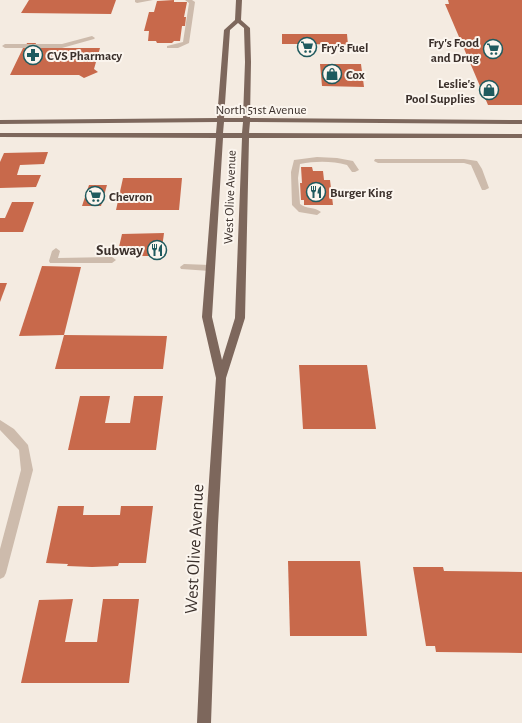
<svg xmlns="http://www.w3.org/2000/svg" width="522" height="723" font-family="'Alegreya Sans',sans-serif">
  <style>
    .building { fill: #c8694b }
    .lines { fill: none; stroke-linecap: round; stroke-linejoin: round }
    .minor { fill: #cdbbac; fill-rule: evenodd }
    .major { fill: #7d675c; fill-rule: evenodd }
    .labels { text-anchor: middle; stroke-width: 4; stroke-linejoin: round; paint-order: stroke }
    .far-poi-label { font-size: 13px; font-weight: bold; fill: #3b302b; stroke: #fbf5ee; text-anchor: start }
    .far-street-label { font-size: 13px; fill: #3b302b; stroke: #fbf5ee }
    .poi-label { font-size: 15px; font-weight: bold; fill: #3b302b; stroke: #fbf5ee; text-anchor: end }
    .near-street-label { font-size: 18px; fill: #3b302b; stroke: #fbf5ee }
  </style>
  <rect width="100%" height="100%" fill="#f4ebe1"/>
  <g class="building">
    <path d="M29,0H116L111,14L21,13Z"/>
    <path d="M174,0V2H187L184,17H186L185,26H182L180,41H174L172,43H157L156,41H148L149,31H144L149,12H154L157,1Z"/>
    <path d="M448,0H522V105H488L445,4H449Z"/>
    <path d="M282,34H347L348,45L310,44V50H304V44H282Z"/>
    <path d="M27,43H36L34,48H100L94,69L98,72L84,78L79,75H10L23,48H25Z"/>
    <path d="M320,64H361L364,87L322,86Z"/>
    <path d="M48,152L44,164L20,165L17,175H41L36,187L0,188V162L4,153Z"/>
    <path d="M301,167H312L313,171H323L324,180H330L333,205H304V200H301L300,183H302Z"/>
    <path d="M123,178H182L179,210H116Z"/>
    <path d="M89,185H107L101,206H82Z"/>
    <path d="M12,202H34L23,232H0V218H5Z"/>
    <path d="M164,233L161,256H129L119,247L122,234Z"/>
    <path d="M42,266L81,267L64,335L19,336Z"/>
    <path d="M0,283H7L0,302Z"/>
    <path d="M64,335L167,336L163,369H55Z"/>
    <path d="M299,365H367L376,429H303Z"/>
    <path d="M80,396H110L105,423H130L134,396H163L156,450H68Z"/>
    <path d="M58,506H84L83,515H120L121,506H153L146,563H119L118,566L92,567L67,566L68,564L46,563Z"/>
    <path d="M288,561H360L367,636H290Z"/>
    <path d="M413,567H443L444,571L522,572V653L436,652L435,646H426Z"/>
    <path d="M73,599L65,642H97L103,599H139L129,683H21L39,600Z"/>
  </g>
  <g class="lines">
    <g class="minor">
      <path d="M135,0H153L137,3L135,2Z"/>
      <path d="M185,0H192L195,2L189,43L178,48H167V46L183,42L189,3Z"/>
      <path d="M92,36L95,38L94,39L62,48H5L2,46L5,44H62Z"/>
      <path d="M317,157L337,158L353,161L359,170L355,172H352L347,165C332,161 316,161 300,164L298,178L300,204C306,209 315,207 321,212L317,215L299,212L292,205L291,172L294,160Z"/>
      <path d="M375,159H464L477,161L482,169L489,188L485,190H482L471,165L464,163H378L374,161Z"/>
      <path d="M56,248L60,251L58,258L112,257L116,260L112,263H50L49,261L52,251Z"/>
      <path d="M184,264L210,265L214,268L210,271L181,269L180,267Z"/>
      <path d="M0,420L14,429L28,445L33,470L6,573L4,577L0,579V549L21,470L19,450L0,430Z"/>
    </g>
    <path class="major" d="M236,0H242L241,20L250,28L251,62L250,118L522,120V124L250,122L249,133L522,134V138H249L245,318L226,378L218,525L211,723H197L206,525L216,378L202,317L216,138L0,137V133H216L217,122L0,124V120L217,118L224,30L235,20ZM238,23L244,28L245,62L243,118H224L230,30ZM224,122H243L242,133H223ZM223,138H242L235,318L222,360L212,317Z"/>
  </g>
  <defs>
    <symbol id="supermarket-ring" viewBox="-11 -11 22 22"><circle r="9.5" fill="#fbf5ee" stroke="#1f5a5e" stroke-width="1.5"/><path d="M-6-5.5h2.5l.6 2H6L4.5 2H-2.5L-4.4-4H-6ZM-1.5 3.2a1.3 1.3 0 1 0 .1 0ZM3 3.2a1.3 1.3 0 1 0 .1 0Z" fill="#1f5a5e"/></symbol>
    <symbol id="pharmacy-ring" viewBox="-11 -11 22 22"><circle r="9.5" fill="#fbf5ee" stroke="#1f5a5e" stroke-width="1.5"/><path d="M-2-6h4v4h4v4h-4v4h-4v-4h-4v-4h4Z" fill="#1f5a5e"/></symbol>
    <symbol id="shop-ring" viewBox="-11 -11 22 22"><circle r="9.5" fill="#fbf5ee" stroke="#1f5a5e" stroke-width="1.5"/><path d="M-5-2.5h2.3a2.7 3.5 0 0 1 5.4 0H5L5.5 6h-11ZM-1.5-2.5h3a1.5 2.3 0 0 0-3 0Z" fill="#1f5a5e"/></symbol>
    <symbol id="restaurant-ring" viewBox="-11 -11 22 22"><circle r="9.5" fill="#fbf5ee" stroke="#1f5a5e" stroke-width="1.5"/><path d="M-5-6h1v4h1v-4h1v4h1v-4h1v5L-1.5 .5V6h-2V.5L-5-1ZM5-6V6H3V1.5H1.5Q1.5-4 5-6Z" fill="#1f5a5e"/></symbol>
  </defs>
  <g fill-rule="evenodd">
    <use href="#supermarket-ring" x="296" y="36" width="22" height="22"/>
    <use href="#supermarket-ring" x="482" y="38" width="22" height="22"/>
    <use href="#pharmacy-ring" x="22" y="44" width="22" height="22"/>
    <use href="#shop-ring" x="321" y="63" width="22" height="22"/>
    <use href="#shop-ring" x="478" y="79" width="22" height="22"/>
    <use href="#restaurant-ring" x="305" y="181" width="22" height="22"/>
    <use href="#supermarket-ring" x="84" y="185" width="22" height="22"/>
    <use href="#restaurant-ring" x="146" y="239" width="22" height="22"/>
  </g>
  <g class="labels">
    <g class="far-poi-label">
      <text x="479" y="47" text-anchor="end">Fry's Food<tspan x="479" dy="15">and Drug</tspan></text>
      <text x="321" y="52">Fry's Fuel</text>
      <text x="47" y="60">CVS Pharmacy</text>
      <text x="346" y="79">Cox</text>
      <text x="475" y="88" text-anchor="end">Leslie's<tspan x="475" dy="15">Pool Supplies</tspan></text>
      <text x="330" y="197">Burger King</text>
      <text x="109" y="201">Chevron</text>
    </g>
    <g class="far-street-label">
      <text x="261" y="114">North 51st Avenue</text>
      <text transform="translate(229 197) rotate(-88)" y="5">West Olive Avenue</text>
    </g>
    <g class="poi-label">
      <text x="143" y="255">Subway</text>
    </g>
    <g class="near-street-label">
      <text transform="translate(194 549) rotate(-87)" y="6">West Olive Avenue</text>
    </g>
  </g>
</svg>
